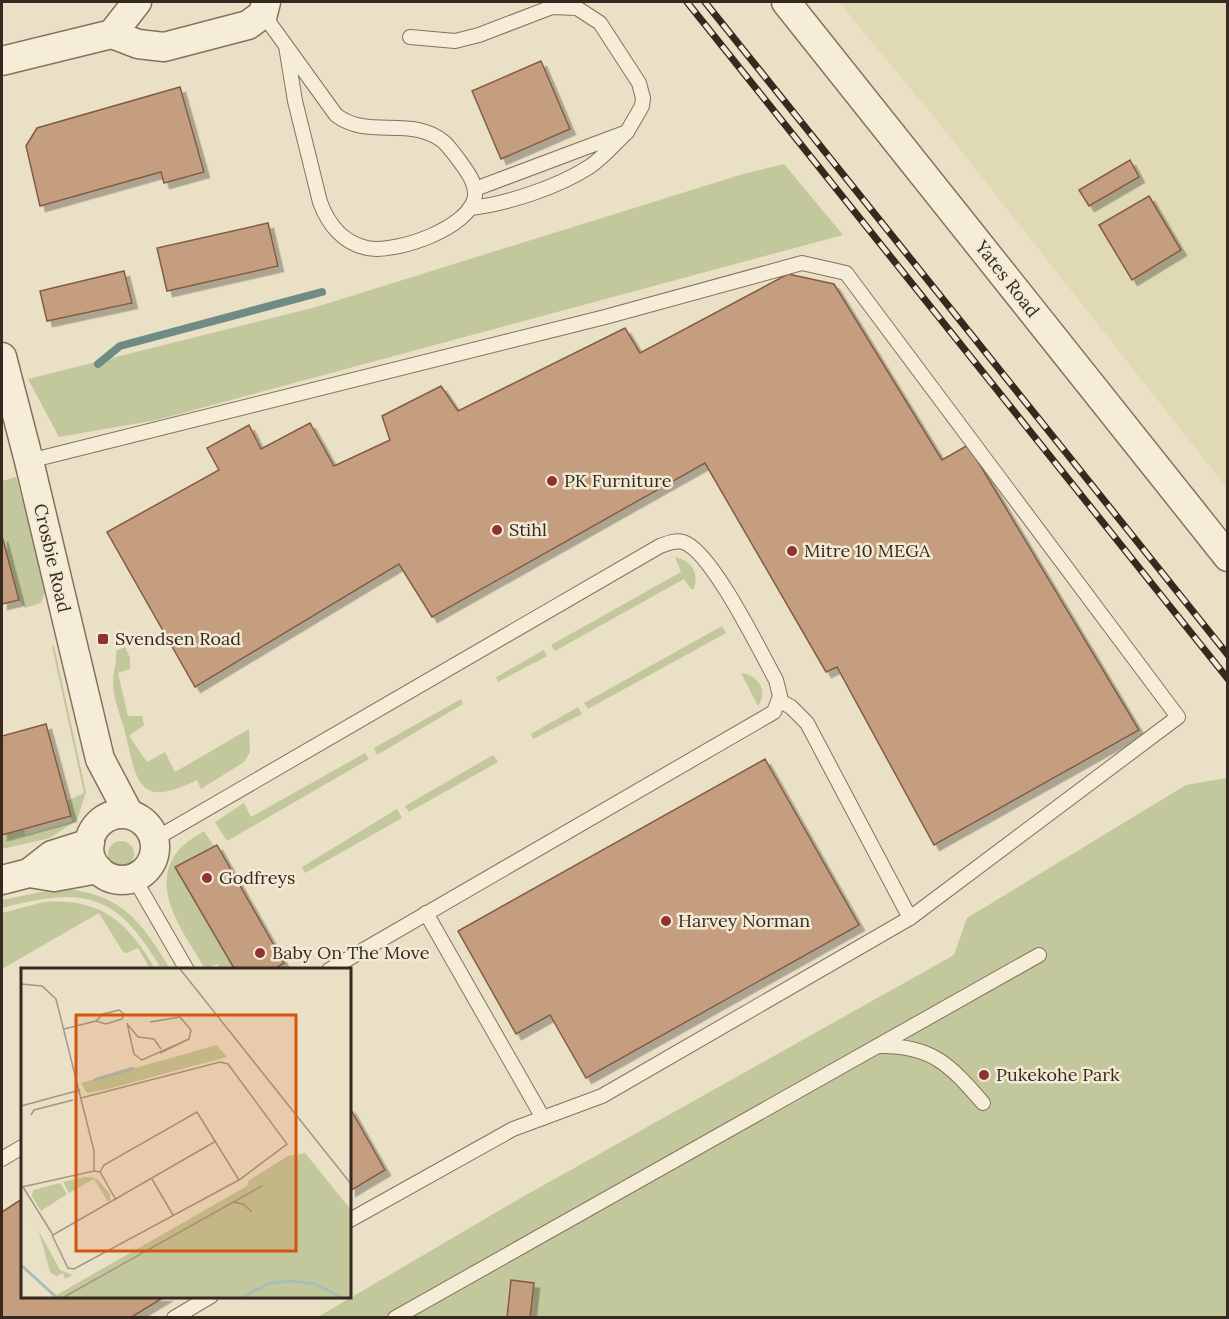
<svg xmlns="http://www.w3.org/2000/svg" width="1229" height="1319" font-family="Lora,serif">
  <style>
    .farmland { fill: #dfd9b4 }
    .green { fill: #c2c89b }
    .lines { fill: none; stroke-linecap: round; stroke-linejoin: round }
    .stream { stroke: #6e8c85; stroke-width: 8 }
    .building { fill: #c59d7f; stroke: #815d45; stroke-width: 1.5; filter: url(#shadow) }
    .lane-casing { stroke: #84725d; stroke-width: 16 }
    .street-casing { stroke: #84725d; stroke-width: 31 }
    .lane { stroke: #f6edd9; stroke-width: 14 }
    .street { stroke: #f6edd9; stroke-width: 28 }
    .rail-casing { stroke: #362a20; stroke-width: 7 }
    .rail { stroke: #f3ead5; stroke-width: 4.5; stroke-dasharray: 14; stroke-linecap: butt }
    .poi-dot { fill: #8e3233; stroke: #f3ead5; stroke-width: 2 }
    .labels { text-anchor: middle; stroke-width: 5; stroke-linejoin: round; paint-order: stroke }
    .street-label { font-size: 18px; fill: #362a20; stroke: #f3ead5 }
    .poi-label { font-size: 18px; fill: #362a20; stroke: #f3ead5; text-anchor: start }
    .inset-river { fill: none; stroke: #a7beb8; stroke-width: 3 }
    .inset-road { fill: none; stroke: #a29784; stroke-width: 1.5 }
    .view { fill: #d6540e; fill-opacity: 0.15; stroke: #d6540e; stroke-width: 3 }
    .inset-edge { fill: none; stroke: #362a20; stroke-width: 3 }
  </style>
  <defs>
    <filter id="shadow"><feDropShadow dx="5.5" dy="5.5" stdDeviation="0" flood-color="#0004"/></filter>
  </defs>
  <rect width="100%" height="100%" fill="#eae0c6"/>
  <path class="farmland" d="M839,2H1227V488L943,128Z"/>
  <g class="green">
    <path d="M784,164L843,235L157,420L59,437L28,379L316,307L743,174Z"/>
    <path d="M16,477L46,590L41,603L25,608L19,600L2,536V481Z"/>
    <path d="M675,557C692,562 699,571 694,589H691L684,579L555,651L551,645L681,572Z"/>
    <path d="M722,626L726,633L588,709L584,703Z"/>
    <path d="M52,646H54L86,792L77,820L50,838L2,849V835L24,829L25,835L72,822L67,801L84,793Z"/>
    <path d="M125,647L130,658V669L118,673L128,716H142L144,725L129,736L147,762L165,752L175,772L249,729L250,752L244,762L201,789L197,780C139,809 137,784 125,732C121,717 113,698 113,683C113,672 117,663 116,651Z"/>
    <path d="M544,650L547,656L498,682L496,677Z"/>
    <path d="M741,673C758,675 769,691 758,706Z"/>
    <path d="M461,699L463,704L377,755L374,748Z"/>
    <path d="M578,707L582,714L533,739L531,734Z"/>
    <path d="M365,753L369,759L227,841L215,822L244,803L251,817Z"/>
    <path d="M493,755L498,762L409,812L405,806Z"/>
    <path d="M1227,778V1317L316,1318L526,1195L954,955L967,918L1186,785Z"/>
    <path d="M397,809L402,818L305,873L302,867Z"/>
    <path d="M204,831L214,846L176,867L235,969H221L217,964L205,969C187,936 147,889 178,851C184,843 195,837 204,831Z"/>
    <circle cx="121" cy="854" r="13"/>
    <path d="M60,888C120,893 141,920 170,969H161C117,893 85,886 2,908V900Z"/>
    <path d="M44,902C101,898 128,922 155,969H150L138,948L127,953L123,952L99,913L2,969V913Z"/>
  </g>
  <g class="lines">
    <path class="stream" d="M98,364L120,346L322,292"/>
  </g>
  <g class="building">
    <path d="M541,61L570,129L501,159L472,91Z"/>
    <path d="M180,87L204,172L164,183L161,172L40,206L26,146L37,128Z"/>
    <path d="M1130,160L1139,177L1089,206L1079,190Z"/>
    <path d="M1149,196L1181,250L1132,280L1099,225Z"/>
    <path d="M268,223L278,266L167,291L157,248Z"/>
    <path d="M124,271L132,303L47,321L40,291Z"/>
    <path d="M788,274L834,284L942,460L968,445L1139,730L934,845L837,667L826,672L705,463L432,617L399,564L195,687L107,532L219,470L207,448L249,425L261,449L310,423L334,466L390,440L382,416L441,386L458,411L625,328L640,353Z"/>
    <path d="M2,536L19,600L2,604Z"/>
    <path d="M46,724L71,816L2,835V736Z"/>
    <path d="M765,759L859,925L586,1078L550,1015L516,1034L458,931Z"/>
    <path d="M217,845L284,963L273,970H235L175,867Z"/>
    <path d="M350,1108L385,1170L350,1191Z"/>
    <path d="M22,1199V1296H166L130,1318H2V1212Z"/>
    <path d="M511,1280L534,1283L530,1318H507Z"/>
  </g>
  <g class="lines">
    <defs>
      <g id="lane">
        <path d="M263,14L336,115C368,140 412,115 444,142C450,148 456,156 461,163C468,173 476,183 475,196C471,228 395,254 367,248C343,243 328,224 320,202L295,101L286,46"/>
        <path d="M410,37L455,41L479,35L552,7L577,8L600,23L639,83L643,98L642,106L627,132"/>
        <path d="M470,208C507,204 558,187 589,167C603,158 615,143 627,132L475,189"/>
        <path d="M29,461L605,317L802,263L846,273L1178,717L910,918L602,1096L513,1129L350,1220"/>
        <path d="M780,701L791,707L807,723L910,918"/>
        <path d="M155,839L660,546C668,543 675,540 683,542C711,550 760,651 776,680L780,696L774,712L329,970"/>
        <path d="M134,878L187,970"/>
        <path d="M426,913L543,1118"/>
        <path d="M879,1046C932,1045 950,1065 983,1103"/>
        <path d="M2,1159L22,1147"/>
        <path d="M174,1318L211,1296"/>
        <path d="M395,1318L1039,955"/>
      </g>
      <g id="street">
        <path d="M786,2L1228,557"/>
        <path d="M112,34L137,2"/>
        <path d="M2,61L112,34L138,44L164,47L248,25L263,14L266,2"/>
        <path d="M2,357L29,461L100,759L129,814"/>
        <circle cx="122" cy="847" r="33"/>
        <path d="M29,873L52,855L90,843"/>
        <path d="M2,880L29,873L54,877L98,869"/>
      </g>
    </defs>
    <use href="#lane" class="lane-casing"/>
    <use href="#street" class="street-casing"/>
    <use href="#lane" class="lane"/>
    <use href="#street" class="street"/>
    <defs>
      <g id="rail">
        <path d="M687,2L1228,679"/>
        <path d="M705,2L1228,655"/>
      </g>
    </defs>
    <use href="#rail" class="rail-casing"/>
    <use href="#rail" class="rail"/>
  </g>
  <g class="poi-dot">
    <circle cx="552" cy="481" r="6"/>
    <circle cx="497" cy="530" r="6"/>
    <circle cx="792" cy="551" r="6"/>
    <rect x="97" y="633" width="12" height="12" rx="3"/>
    <circle cx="207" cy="878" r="6"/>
    <circle cx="666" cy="921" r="6"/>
    <circle cx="260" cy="953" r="6"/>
    <circle cx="984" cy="1075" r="6"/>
  </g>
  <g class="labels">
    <g class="street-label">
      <text transform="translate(1007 279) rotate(52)" y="6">Yates Road</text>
      <text transform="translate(52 558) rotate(77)" y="6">Crosbie Road</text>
    </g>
    <g class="poi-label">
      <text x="564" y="487">PK Furniture</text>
      <text x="509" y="536">Stihl</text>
      <text x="804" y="557">Mitre 10 MEGA</text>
      <text x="115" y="645">Svendsen Road</text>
      <text x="219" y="884">Godfreys</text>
      <text x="678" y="927">Harvey Norman</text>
      <text x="272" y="959">Baby On The Move</text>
      <text x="996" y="1081">Pukekohe Park</text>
    </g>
  </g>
  <g transform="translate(21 968)">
    <rect width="330" height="330" fill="#eae0c6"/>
    <path d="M196,77L206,89L83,122L66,125L60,115ZM284,185L330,242V329H32L226,218L228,212L267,188ZM63,209H71L77,212L89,226V232L87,234L73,211L48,225L42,214ZM39,215L46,226L20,243L11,228L12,222ZM4,238L39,302L52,307L44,311L42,305L35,308L29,304L18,264Z" fill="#c2c89b"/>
    <path class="inset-river" d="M73,112L113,100M0,297L35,329M222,329L249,315L270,313L294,316L320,329"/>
    <path class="inset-road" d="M159,1L330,216M0,16L21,18L35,31L73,183V203M129,54L159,49L170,62L168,71M106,55L113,86L121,92L168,71L139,85M107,57L117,69L133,71L140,81M43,61L75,53L85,56L101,51L103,46L98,42L82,46L75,53M0,138L59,122M10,147L13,142L52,132M79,204L83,197L176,144L218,212M131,211L152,247M1,219L73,203L79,204L95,232M2,219L32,267L195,173M212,234L222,236L231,244M31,267L47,300L53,301L218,212L266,176L207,96L199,94L60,130M43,329L241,218"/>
    <path class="view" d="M55,47H275V283H55Z"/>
    <rect width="330" height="330" class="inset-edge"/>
  </g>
  <rect width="1229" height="1319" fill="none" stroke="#362a20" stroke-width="6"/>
</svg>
